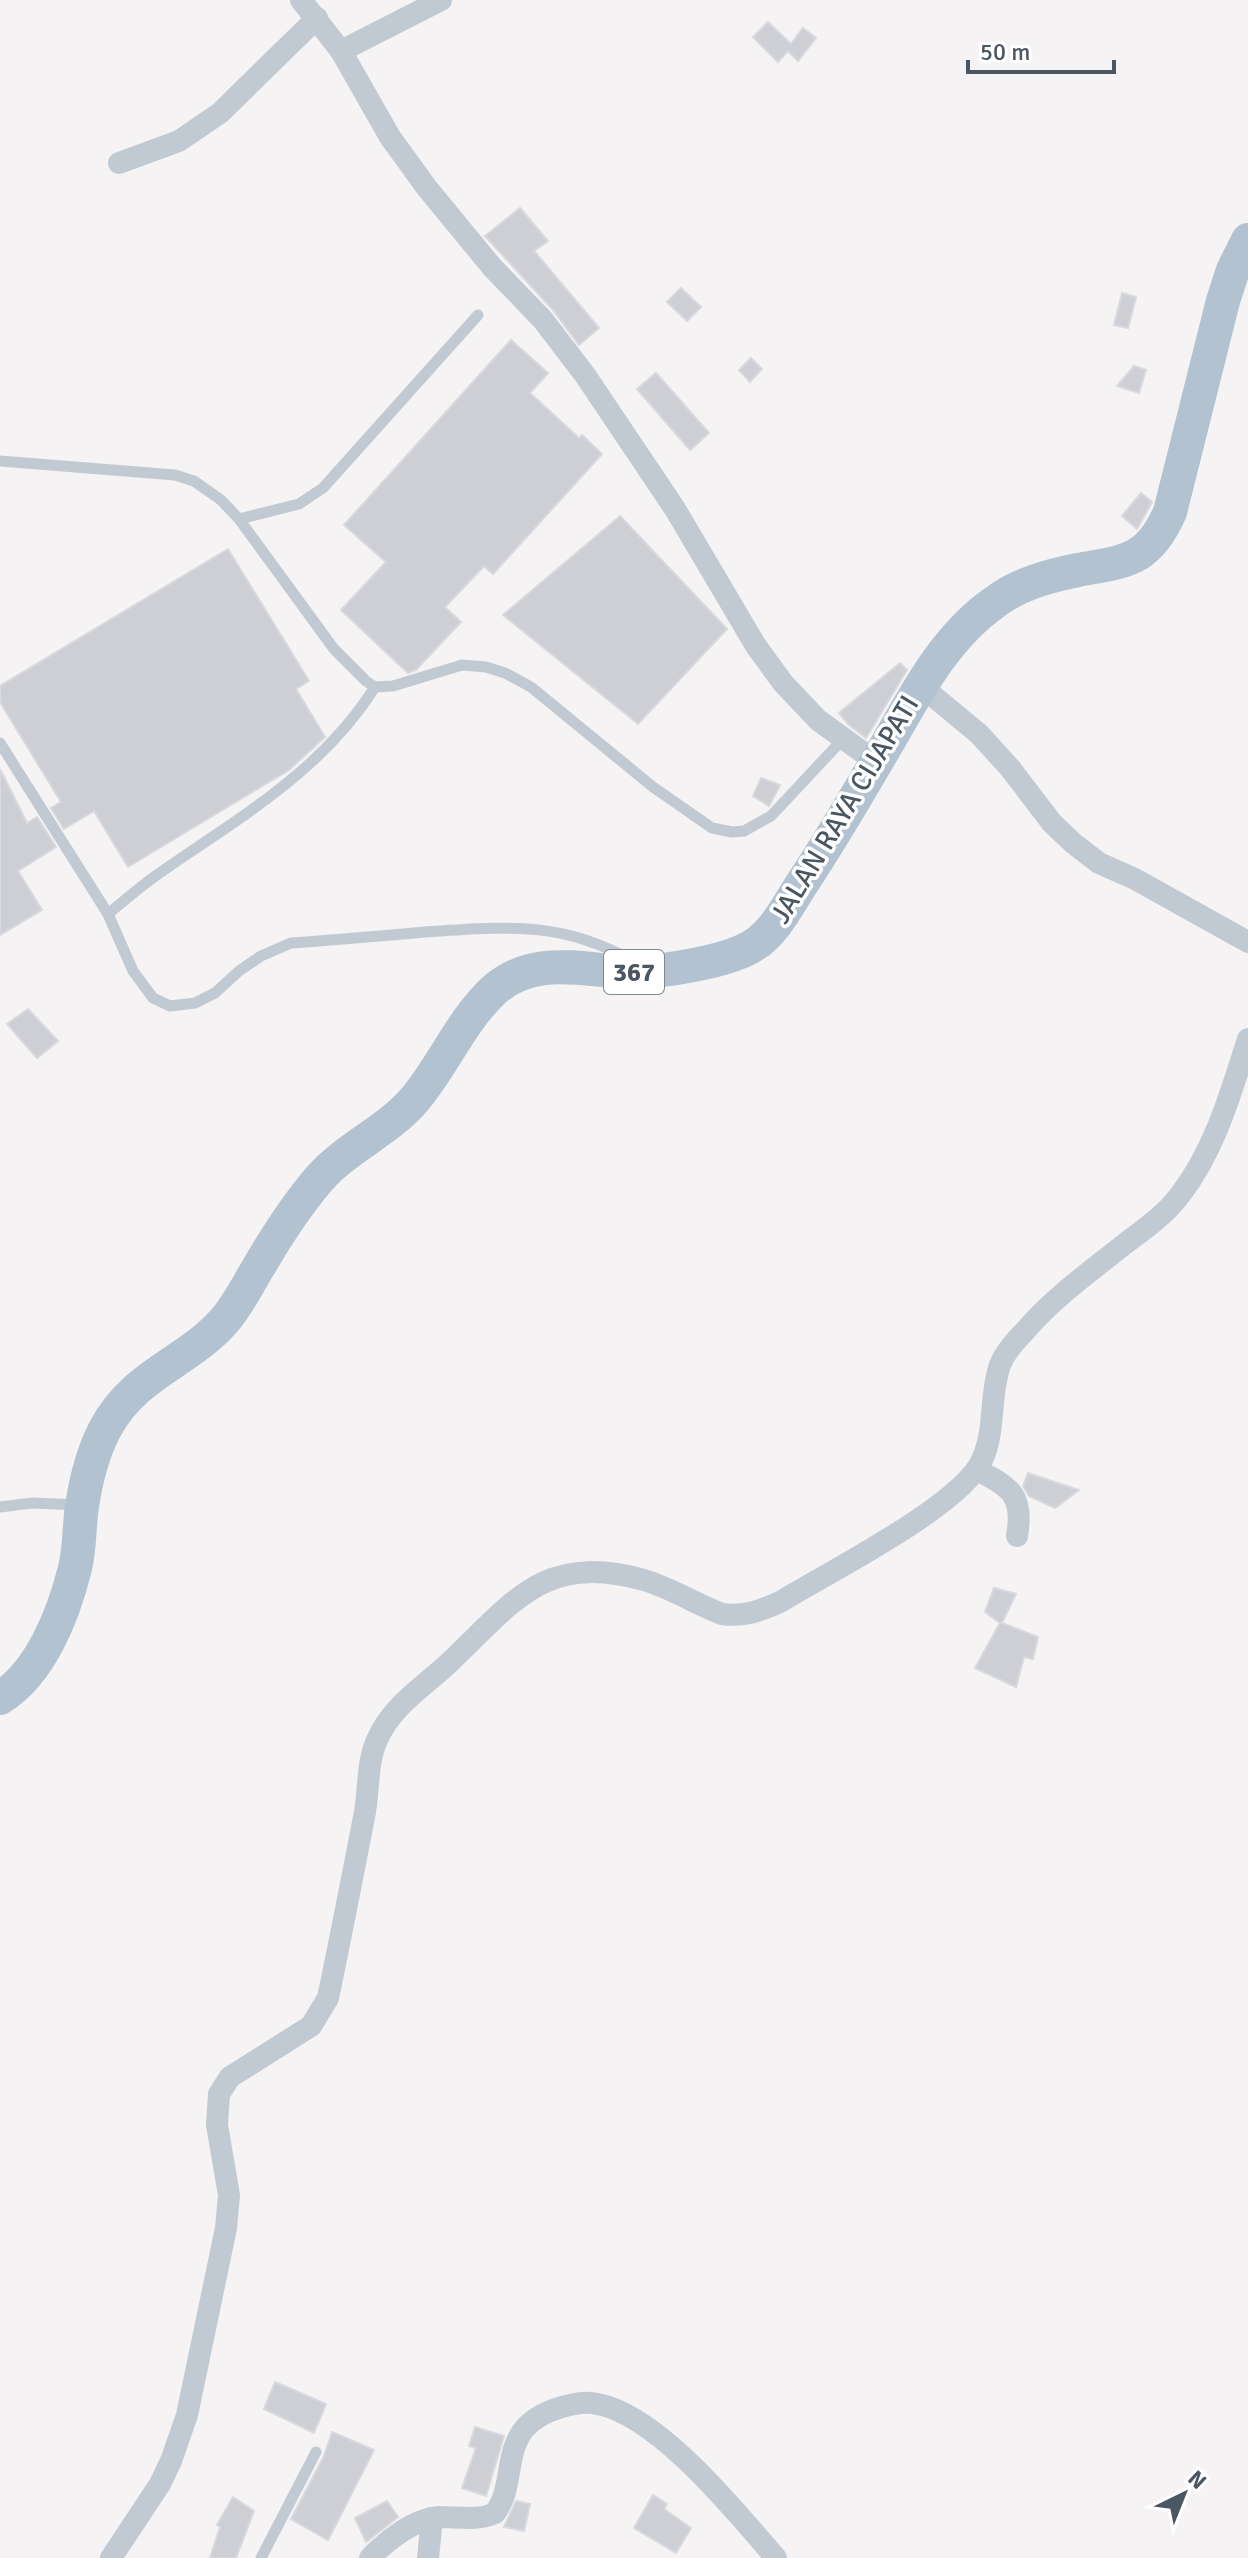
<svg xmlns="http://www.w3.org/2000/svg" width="1248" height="2558" font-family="Signika,sans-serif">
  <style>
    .building { fill: #cdcfd5; stroke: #d7d9de; stroke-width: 2 }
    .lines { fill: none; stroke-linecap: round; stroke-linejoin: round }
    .service { stroke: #c1cad2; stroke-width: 11 }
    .minor { stroke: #c1cad2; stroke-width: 22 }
    .primary { stroke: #b3c2d1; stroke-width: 34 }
    .labels { text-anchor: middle; stroke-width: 7; stroke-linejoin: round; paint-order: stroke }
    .shield { fill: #fff; stroke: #808990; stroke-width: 2 }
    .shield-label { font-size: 26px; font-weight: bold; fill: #4a5661 }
    .street-label { font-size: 28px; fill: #4a5661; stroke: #fff }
  </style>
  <rect width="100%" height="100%" fill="#f5f3f3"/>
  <g class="building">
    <path d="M768,22L791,44L803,28L816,38L798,61L788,51L778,62L753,37Z"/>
    <path d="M520,208L548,241L534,251L599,328L579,345L553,310L485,236Z"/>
    <path d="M681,288L701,307L687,321L667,302Z"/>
    <path d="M1122,293L1136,297L1128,328L1114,325Z"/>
    <path d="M511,340L548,373L530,393L579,438L582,435L602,454L493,574L484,566L445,607L461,622L416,670L408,673L341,610L386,562L344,525Z"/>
    <path d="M751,358L762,369L750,382L739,370Z"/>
    <path d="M1134,366L1146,370L1139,393L1117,386Z"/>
    <path d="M656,373L709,433L690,450L637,389Z"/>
    <path d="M1141,493L1152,502L1137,529L1122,516Z"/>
    <path d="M620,516L727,629L638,724L503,615Z"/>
    <path d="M228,549L309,681L296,689L325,737L289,770L128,867L94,811L64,829L51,808L61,802L0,702V686Z"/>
    <path d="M900,663L907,670L866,738L848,724L839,713Z"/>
    <path d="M0,769L27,823L37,817L56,847L18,871L42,910L0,935Z"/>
    <path d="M761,778L780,785L769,806L753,796Z"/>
    <path d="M28,1009L58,1041L37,1058L7,1024Z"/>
    <path d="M1028,1473L1079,1490L1055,1508L1029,1496L1023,1486Z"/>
    <path d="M994,1588L1016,1594L1002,1623L1038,1637L1033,1659L1024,1657L1016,1687L975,1668L1000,1623L985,1612Z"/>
    <path d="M275,2382L326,2404L314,2433L264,2409Z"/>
    <path d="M475,2427L504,2436L486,2496L462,2488L476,2448L469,2446Z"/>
    <path d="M332,2432L374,2450L328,2540L291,2519L324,2456Z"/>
    <path d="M653,2495L667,2504L664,2509L691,2528L676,2553L634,2528Z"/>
    <path d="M233,2497L254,2511L236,2558H210L220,2527L217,2525Z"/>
    <path d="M387,2501L398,2517L366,2542L355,2518Z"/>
    <path d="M516,2501L530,2504L524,2531L504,2527Z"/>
  </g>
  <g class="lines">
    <g class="service">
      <path d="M0,461L175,475L194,481L221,500L239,519L334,649L366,681L375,687L393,686L462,665L486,667L505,673L531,687L653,787L712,828L732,832L744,831L771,816L843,739"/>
      <path d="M239,519L299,504L323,488L478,315"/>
      <path d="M0,743L108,914L133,971L153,998L170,1006L195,1003L215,993L239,971L261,956L291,943C335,940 380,936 425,932C505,927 560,920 633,961"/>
      <path d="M108,914C125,900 142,885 161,872C240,817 322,771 375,687"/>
      <path d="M0,1507L32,1503L79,1505"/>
      <path d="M261,2558L316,2452"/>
    </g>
    <g class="minor">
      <path d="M301,0L341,51L390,137L427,188L492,267L543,320L585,375L675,509L756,646L783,683L818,720L876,762"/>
      <path d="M341,51L441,0"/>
      <path d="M119,163L179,141L220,113L317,18"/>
      <path d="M920,685L979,734L1010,768L1052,823L1073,843L1099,863L1135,879L1248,942"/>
      <path d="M977,1470C1011,1487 1024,1496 1017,1536"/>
      <path d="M111,2558L160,2484L171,2461L187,2415L226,2228L229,2195L217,2125L219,2094L230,2077L311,2026L328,1998C341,1936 353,1874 365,1812C369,1789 367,1762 377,1740C392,1705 424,1687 451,1661C516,1599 545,1553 644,1580C671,1588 696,1604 722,1614C744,1617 760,1611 780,1602C827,1573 961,1506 982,1460C996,1430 989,1396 1000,1365C1005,1352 1015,1341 1025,1331C1053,1298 1092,1270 1126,1243C1145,1229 1166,1214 1180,1195C1215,1150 1231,1092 1248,1039"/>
      <path d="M370,2558C386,2541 415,2518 440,2517C458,2517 479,2521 495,2513C514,2488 504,2453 525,2428C535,2417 548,2411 562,2407C574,2404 585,2401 598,2404C659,2416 736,2512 776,2558"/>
      <path d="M428,2558L432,2518"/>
    </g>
    <path class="primary" d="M0,1698C41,1673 64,1613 75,1568C80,1548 79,1526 82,1506C86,1480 93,1452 105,1429C135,1373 187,1363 224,1321C238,1305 247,1286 258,1268C276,1237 295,1207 319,1179C347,1147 388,1131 415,1099C444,1064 461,1021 494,990C535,954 584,971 632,972C662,972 728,962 754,945C776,931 789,903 803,882C833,837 860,790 887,744C917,692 945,637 995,602C1019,584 1048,576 1078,570C1126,561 1148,562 1170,512L1223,301L1233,270L1248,240"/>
  </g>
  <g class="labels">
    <rect class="shield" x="604" y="950" width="60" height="44" rx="6"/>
    <g class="shield-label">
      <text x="634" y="981">367</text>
    </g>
    <g class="street-label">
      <text transform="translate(844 809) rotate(-59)" y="10">JALAN RAYA CIJAPATI</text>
    </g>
  </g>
  <g transform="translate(1184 2494) rotate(43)" stroke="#ffffff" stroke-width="6" paint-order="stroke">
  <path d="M0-6L14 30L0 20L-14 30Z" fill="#4a5661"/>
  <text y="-12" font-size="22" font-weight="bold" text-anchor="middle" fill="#4a5661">N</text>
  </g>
  <path d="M968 60v12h146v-12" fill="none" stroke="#4a5661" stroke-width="4"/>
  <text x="980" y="60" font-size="24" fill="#4a5661" stroke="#ffffff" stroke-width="6" paint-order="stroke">50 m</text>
</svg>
